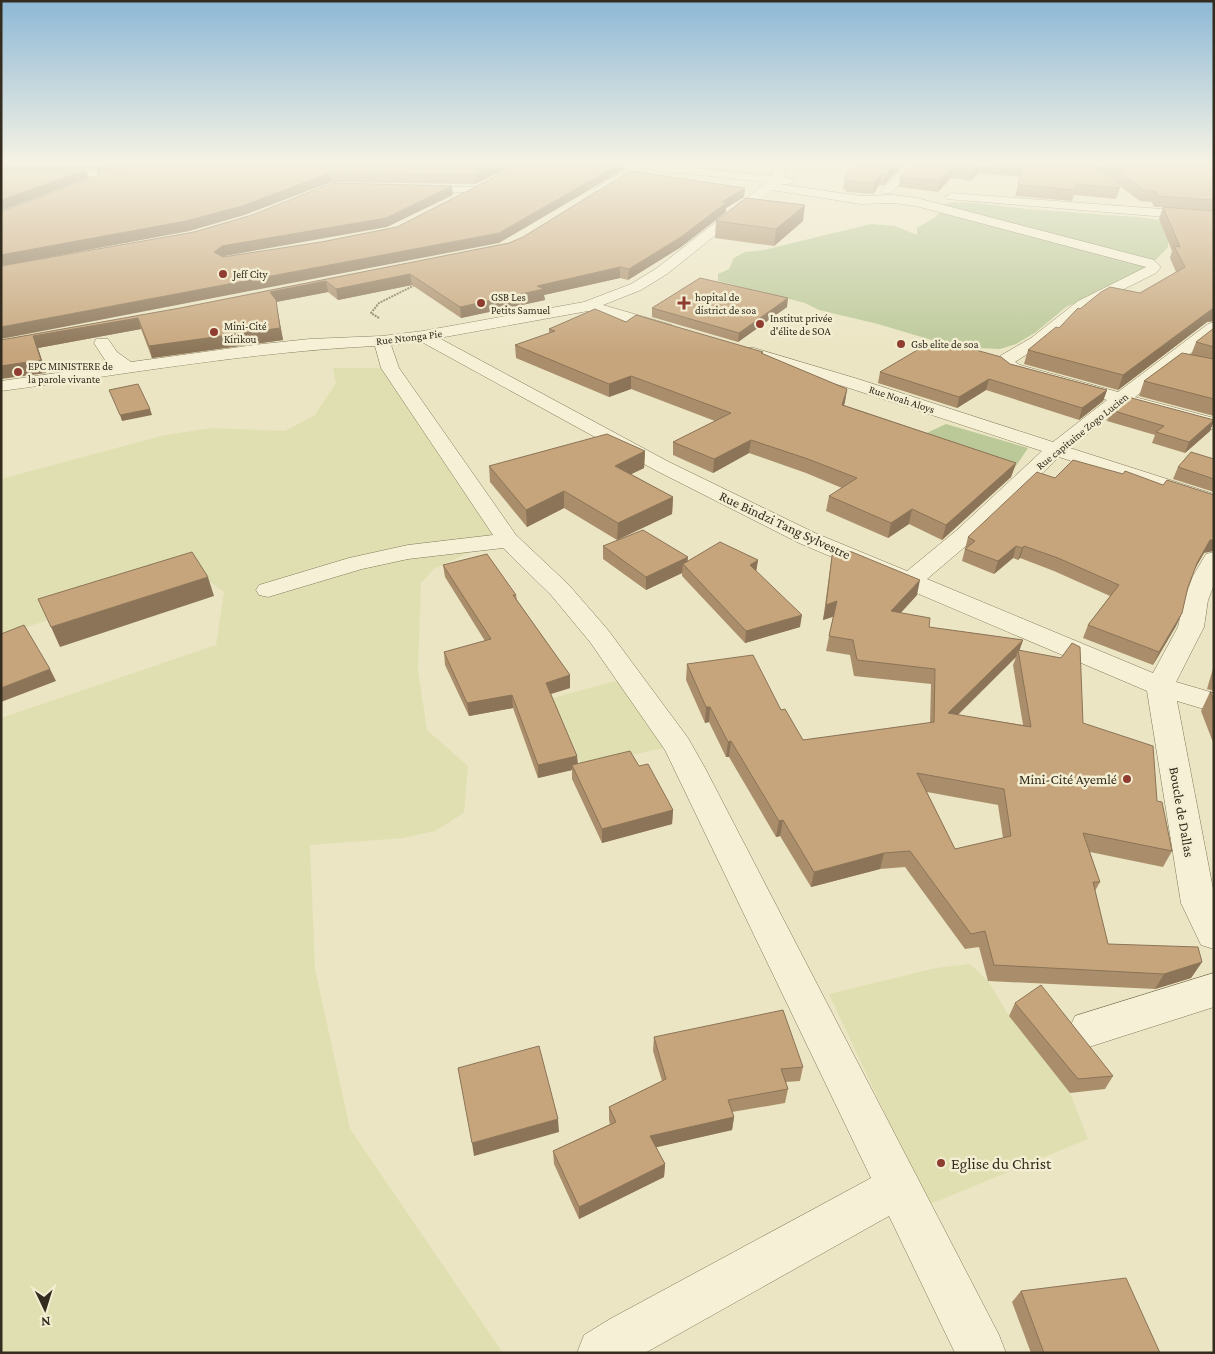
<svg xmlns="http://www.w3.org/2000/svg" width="1215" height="1354" font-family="'Crimson Pro',serif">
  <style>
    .farmland { fill: #e0dfb1 }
    .green { fill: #bbc898 }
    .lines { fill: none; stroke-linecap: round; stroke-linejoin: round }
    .minor-casing { stroke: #83775b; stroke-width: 1 }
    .path { stroke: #83775b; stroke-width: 2; stroke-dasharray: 2 1; stroke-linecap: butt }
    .minor { fill: #f6f1d6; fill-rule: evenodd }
    .wall { fill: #aa8e6b; fill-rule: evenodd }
    .shaded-wall { fill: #8b7457 }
    .building { fill: #c6a57c; stroke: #8b7457; fill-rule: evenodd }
    .poi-dot { fill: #8e3d30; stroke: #f3eed2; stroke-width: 2 }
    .labels { text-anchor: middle; stroke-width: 5; stroke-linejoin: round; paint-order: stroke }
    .far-poi-label { font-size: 11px; fill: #342c1e; stroke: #f3eed2; text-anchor: start }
    .far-street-label { font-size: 11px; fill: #342c1e; stroke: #f3eed2 }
    .street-label { font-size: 14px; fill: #342c1e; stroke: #f3eed2 }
    .poi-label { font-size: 14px; fill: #342c1e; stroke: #f3eed2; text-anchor: end }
    .near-poi-label { font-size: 16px; fill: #342c1e; stroke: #f3eed2; text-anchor: start }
  </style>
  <rect width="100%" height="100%" fill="#ebe5c3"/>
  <g class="farmland">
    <path d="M333,368H390L508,540L492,542L434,569L421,583L418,670L427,730L468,766L464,813L435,831L403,838L310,845L315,969L350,1129L503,1353H1V718L216,645L224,592L198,573L1,635V479L165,435L212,428L285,431L315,415L336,383Z"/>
    <path d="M630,677L677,745L582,766L553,698Z"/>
    <path d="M970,964L988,981L1009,1016L1070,1093L1088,1139L928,1205L829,994L936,968Z"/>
  </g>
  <g class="green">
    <path d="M953,202L976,203L1026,209L1136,217L1159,220L1174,227L1168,239V247L1150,266L1148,273L1066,307L1036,332L1016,344L1000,349L955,347L878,324L819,310L805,303L770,294L718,281V274L729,269L734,258L745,252L764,250L871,224L895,226L917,235V228C927,222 941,216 945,204Z"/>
    <path d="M946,424L1028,448L1012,472L916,438Z"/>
  </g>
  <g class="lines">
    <defs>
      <g id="minor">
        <path d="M620,164H655L772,176L776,164H786L783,177L793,179L795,181L789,184H779L861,196L894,195L917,198L1154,260L1161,267L1156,273L1088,307L1043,344L1015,362L1020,365L1118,392L1208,324L1214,322V335L1135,397L1214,418V430L1124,405L1070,448L1214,494V507L1059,457L973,540L927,579L1153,673L1178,627L1184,600L1193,576L1206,554L1214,552V585L1208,600L1204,627L1176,682L1214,693V712L1177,701L1214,894V949L1201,945L1181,903L1147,691L799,543L655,470L420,341L391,345L399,368L516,535L569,585L608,630L688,738L705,768L999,1335L1006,1353H955L889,1216L645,1353H577L584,1335L610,1319L871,1178L665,750L590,642L551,595L503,548L408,559L362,569L268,597L259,595L256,590L259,585L349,558L408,545L493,535L381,368L375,346C250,352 126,374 1,391V381L112,365L105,360L94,343L96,339H108L117,352L131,362L262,344L310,339L382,336L423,331L584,302L631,284L657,268L767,182L643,169L604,192H596L594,190L596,188L630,168L621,166ZM772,190L861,204L894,203L916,206L1146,267L1078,301L1031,338L1000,356L997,360L1000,368L1008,373L1107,400L1053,442L858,379L754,348H742L740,352L742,356L846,387L1042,451L957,530L907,571L815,533L669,462L439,338L588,311L666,333L672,331L674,328L672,325L603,305L641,290L667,274Z"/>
        <path d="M906,164H917L891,193H883L881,191L883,189Z"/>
        <path d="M134,169L138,170L139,172L138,174L1,180V174Z"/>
        <path d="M417,186L478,187L484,190L478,193L413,191L411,189Z"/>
        <path d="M951,193L1214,213V221L947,199L945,197Z"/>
        <path d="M1214,973V1007L1089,1047L1075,1042L1069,1029L1075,1016Z"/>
      </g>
    </defs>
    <use href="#minor" class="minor-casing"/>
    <path class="path" d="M379,318L371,313L379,303L415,285"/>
    <use href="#minor" class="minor"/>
  </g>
  <g class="wall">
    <path d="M1,164H203L1,172Z"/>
    <path d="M231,164H517L475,184L331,182L244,215L189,231L1,266L97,176L98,175L96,169Z"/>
    <path d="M904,164L884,185H879L873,194L847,192L843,188L845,177Z"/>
    <path d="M912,164H1089L1120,188L1116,199L1074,195L1072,201L1015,196L1020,177L978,173L971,181L951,178L938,192L899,187L900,177Z"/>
    <path d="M1090,164H1214V321L1207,322L1118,390L1024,364L1028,350L1059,328L1080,309L1140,293L1176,272L1170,258L1172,251L1159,219L1163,207H1154L1152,202L1140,201Z"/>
    <path d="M745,188L744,197L726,208V212L681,247L628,280L620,278L544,295L545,300L461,318L412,285L338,300L328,292L276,302L283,340L152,358L141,329L38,348L46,373L1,340L180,308L509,243Z"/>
    <path d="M716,221H803L774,246L715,238Z"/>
    <path d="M787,307L738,342L652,317V308Z"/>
    <path d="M626,322L763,354L847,389L844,405L1016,463L1011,477L942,540L909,524L888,538L826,511L829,496L842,488L806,473L749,453L713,473L673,455V442L715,421L631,389L609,397L516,358L515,345L549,333V329Z"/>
    <path d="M1214,328V416L1139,396L1144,381L1191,355L1196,342Z"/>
    <path d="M1010,364L1107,390L1103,401L1079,420L986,390L957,408L878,383L880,372Z"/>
    <path d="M1111,410L1214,420V421L1210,431L1185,453L1152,443L1155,435L1107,421Z"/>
    <path d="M645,451L644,468L631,474L673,497L672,514L617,540L564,508L527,527L490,482L489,466Z"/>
    <path d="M1214,459V492L1173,479L1178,467Z"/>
    <path d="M1123,474L1163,485L1204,553L1194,571L1188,587L1182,613L1176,626L1153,665L1083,638L1088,625L1110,596L1054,571L1020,558L1018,560L1013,558L994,574L962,561L968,537L1055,478Z"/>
    <path d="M603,546L688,561L758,560L756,571L800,627L745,643L682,576V573L646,590L603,559Z"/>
    <path d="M833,548L917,595L900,613L929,627L1023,640L1019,650L1083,723L1157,801L1172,851L1163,867L1090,852L1100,882L1095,891L1108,944L1202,962L1191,978L1155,989L988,981L979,947L965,949L905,867L880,869L811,887L780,836L776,837L729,757H726L709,722L705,723L686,680L687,664L781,710L803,740L930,723L931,684L854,676L850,655L826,651L833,617L823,620ZM1016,657L1013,665L1023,725L958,715ZM927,792L998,805L1003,838L955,849Z"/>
    <path d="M443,565L516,595L517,600L570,675V688L551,694L577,756L578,764L639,766L673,810L672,824L602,843L572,779V770L538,778L513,708L469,716L445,665L444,652L485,641L445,577Z"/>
    <path d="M1214,665V691L1207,689Z"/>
    <path d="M1210,692L1214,693V745L1201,711Z"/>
    <path d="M1015,1003L1113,1076L1105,1089L1070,1093L1009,1016Z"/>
    <path d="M654,1037L803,1067L800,1081L786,1082L788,1089L785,1103L732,1112L734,1117L732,1130L656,1147L665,1164L664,1177L579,1219L554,1164L553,1151L610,1124L609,1120V1107L662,1081L653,1051Z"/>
    <path d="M1021,1291L1160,1353H1031L1012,1302Z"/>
  </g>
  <g class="shaded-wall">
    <path d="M498,164H517L475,184L474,175Z"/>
    <path d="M619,164H625V169L499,243L1,339V327L499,233Z"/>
    <path d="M896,164H904L884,185L885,175Z"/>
    <path d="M979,164H980L978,173L971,181L973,170Z"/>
    <path d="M953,168L951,178L938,192L940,181Z"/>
    <path d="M86,170L89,178L1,211V200Z"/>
    <path d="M330,173L331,182L244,215L189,231L1,266V255Z"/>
    <path d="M881,174L879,185L873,194L875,183Z"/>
    <path d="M452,186L453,195L387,227L225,256L216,263L214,252L222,246Z"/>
    <path d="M745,188L744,197L726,208V212L681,247L628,280L629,269L722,202Z"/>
    <path d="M805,205L803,221L774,246L776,229Z"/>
    <path d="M620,267V278L544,295L545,300L461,318L460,307L537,286Z"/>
    <path d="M410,274L412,285L338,300L336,289Z"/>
    <path d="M326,281L328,292L276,302L283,340L152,358L149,346L270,292Z"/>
    <path d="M788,298L787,307L738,342L739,333Z"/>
    <path d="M1212,309H1214V321L1207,322L1118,390L1123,375Z"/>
    <path d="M138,318L141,329L38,348L46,373L1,379V366L33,336Z"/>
    <path d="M631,376V389L609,397V384Z"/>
    <path d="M989,379L986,390L957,408L959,397Z"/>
    <path d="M847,389L845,402L839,418L842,405Z"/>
    <path d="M1107,390L1103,401L1079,420L1082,408Z"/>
    <path d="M150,409L152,415L122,421L120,415Z"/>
    <path d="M1214,420L1210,431L1185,453L1189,442Z"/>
    <path d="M751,440L749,453L713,473L714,459Z"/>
    <path d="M645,451L644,468L615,482V466Z"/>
    <path d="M1016,463L1011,477L942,540L946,525Z"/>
    <path d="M564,491V508L527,527L526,510Z"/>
    <path d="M673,497L672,514L617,540L618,523Z"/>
    <path d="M912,509L909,524L888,538L891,523Z"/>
    <path d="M1210,540H1214V551L1204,553L1191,575L1197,563Z"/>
    <path d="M1016,546L1013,558L994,574L998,561Z"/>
    <path d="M1024,546L1020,558L1018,560L1022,548Z"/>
    <path d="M688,557L687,569L683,564L682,573L646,590V577Z"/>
    <path d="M758,560L756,572L750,565Z"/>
    <path d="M208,577L214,596L60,647L51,627Z"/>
    <path d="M920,580L917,595L888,627L891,611Z"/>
    <path d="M837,601L834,616L823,620L826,605Z"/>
    <path d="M1182,613L1176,626L1153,665L1159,652Z"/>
    <path d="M802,615L800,627L745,643L746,631Z"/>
    <path d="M1023,640L1019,652L1018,650L1016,657L943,729L948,713Z"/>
    <path d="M50,669L56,681L1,702V688Z"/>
    <path d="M570,675V688L547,695L546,683Z"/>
    <path d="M512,695L513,708L469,716L467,703Z"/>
    <path d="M706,707H710L709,722L705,723Z"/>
    <path d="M731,741L729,757H726L728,742Z"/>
    <path d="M577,756L578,769L572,765V770L538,778V765Z"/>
    <path d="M673,810L672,824L602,843V829Z"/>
    <path d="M783,820L780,836L776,837L779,821Z"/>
    <path d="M884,853L880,869L811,887L814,872Z"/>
    <path d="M1202,962L1191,978L1155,989L1164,974Z"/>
    <path d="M734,1117L732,1130L649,1149L650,1136Z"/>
    <path d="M558,1119L559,1132L474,1156L472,1143Z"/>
    <path d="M665,1164L664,1177L579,1219V1207Z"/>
  </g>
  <g class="building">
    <path d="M231,164H498L474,175L330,173L242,206L186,221L1,255V212L97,176L100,172L96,169Z"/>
    <path d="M520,164H619L499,233L1,327V266L194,232L252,215L332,183L452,186L386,218L222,246L214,252L223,257L321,242L397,227Z"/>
    <path d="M856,164H896L885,175L881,174L875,183L848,181L845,177Z"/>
    <path d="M912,164H979L973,170L953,168L940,181L900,177Z"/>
    <path d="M993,164H1089L1120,188L1075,184V190L1018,185L1023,167Z"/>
    <path d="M1107,164H1214V200L1157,196L1156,192L1144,190Z"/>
    <path d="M86,170L1,200V173Z"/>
    <path d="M630,171L745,188L722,202H727L681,237L629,269L620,267L537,286L544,289L460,307L410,274L336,289L326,281L270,292L276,300L280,328L149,346L138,318L33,336L41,360L1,366V340L180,308L509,243L523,237Z"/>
    <path d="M746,198L805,205L776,229L716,221Z"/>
    <path d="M1163,207L1214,211V309H1212L1123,375L1028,350L1056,327L1059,328L1078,308L1080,309L1101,292L1110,287L1140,293L1185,267L1174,246L1180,247Z"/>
    <path d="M700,278L788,298L739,333L652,308Z"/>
    <path d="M595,309L626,322L636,315L763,352L761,353L847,389L842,405L1016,463L946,525L912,509L891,523L829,496L857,478L808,459L751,440L714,459L673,442L731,413L631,376L609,384L515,345L555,331L549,329Z"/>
    <path d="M1214,328V347L1196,342Z"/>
    <path d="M936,339L1001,357L1010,364L1107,390L1082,408L989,379L959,397L880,372Z"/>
    <path d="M1182,353L1214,359V399L1144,381Z"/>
    <path d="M138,384L150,409L120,415L109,390Z"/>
    <path d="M1128,397L1214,420L1189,442L1156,432L1164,426L1111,410Z"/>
    <path d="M607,434L645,451L615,466L673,497L618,523L564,491L526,510L489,466Z"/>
    <path d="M1191,452L1214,459V479L1178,467Z"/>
    <path d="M1073,460L1123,474L1125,471L1163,485L1167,480L1214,495V540H1210L1197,563L1188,587L1182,613L1159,652L1088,625L1119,585L1058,558L1024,546L1022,548L1016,546L998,561L965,549L975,541L968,537L1037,472L1055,478Z"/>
    <path d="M643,530L688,557L646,577L603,546Z"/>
    <path d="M720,542L758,560L750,565L802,615L746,631L683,564Z"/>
    <path d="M833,548L852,552L920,580L891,611L930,618L929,627L1023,640L948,713L1031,727L1018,650L1061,658L1072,643L1080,647L1083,723L1153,746L1157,801L1162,802L1172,851L1083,833L1100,882H1093L1108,944L1198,947L1202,962L1164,974L994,965L985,931L971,934L910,851L884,853L814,872L783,820L779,821L731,741L728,742L710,707H706L687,664L753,655L781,710L785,709L803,740L934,722L935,669L857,660L853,640L829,636L837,601L826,605ZM917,773L1004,789L1011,836L955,849Z"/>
    <path d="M192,552L208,577L51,627L38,599Z"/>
    <path d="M487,554L516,595H513L570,675L546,683L577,756L538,765L512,695L467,703L444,652L491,639L443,565Z"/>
    <path d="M24,625L50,669L1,688V634Z"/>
    <path d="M1210,692L1214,693V701Z"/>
    <path d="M630,751L639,766L648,764L673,810L602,829L572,765Z"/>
    <path d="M1041,985L1113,1076L1078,1079L1015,1003Z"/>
    <path d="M783,1010L803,1067L781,1069L788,1089L728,1100L734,1117L650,1136L665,1164L579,1207L553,1151L616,1122L609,1107L666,1079L654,1037Z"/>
    <path d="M539,1046L558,1119L472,1143L458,1068Z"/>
    <path d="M1126,1278L1160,1353H1044L1021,1291Z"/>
  </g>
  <linearGradient id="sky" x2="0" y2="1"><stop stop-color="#8db8d6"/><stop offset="0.46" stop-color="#f6f3e4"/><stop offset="1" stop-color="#f6f3e4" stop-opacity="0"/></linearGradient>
  <rect width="1215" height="353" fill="url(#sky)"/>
  <g class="poi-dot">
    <circle cx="223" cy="274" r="5"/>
    <circle cx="481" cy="303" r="5"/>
    <path d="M681.5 295.5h5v5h5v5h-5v5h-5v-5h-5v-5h5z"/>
    <circle cx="760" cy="324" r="5"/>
    <circle cx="214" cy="332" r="5"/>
    <circle cx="901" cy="344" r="5"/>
    <circle cx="18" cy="372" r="5"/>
    <circle cx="1127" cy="779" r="5"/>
    <circle cx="941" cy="1163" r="5"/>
  </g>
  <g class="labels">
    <g class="far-poi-label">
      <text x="233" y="278">Jeff City</text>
      <text x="491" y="301">GSB Les<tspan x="491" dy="13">Petits Samuel</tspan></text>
      <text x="695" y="301">hopital de<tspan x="695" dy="13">district de soa</tspan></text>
      <text x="770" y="322">Institut privée<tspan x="770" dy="13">d'élite de SOA</tspan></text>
      <text x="224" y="330">Mini-Cité<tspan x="224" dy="13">Kirikou</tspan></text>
      <text x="911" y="348">Gsb elite de soa</text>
      <text x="28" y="370">EPC MINISTERE de<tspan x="28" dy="13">la parole vivante</tspan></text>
    </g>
    <g class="far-street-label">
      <text transform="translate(409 337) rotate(-7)" y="4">Rue Ntonga Pie</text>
      <text transform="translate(902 399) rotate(18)" y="4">Rue Noah Aloys</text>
      <text transform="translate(1082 431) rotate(-39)" y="4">Rue capitaine Zogo Lucien</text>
    </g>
    <g class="street-label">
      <text transform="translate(785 525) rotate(25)" y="5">Rue Bindzi Tang Sylvestre</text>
      <text transform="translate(1182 812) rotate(80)" y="5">Boucle de Dallas</text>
    </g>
    <g class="poi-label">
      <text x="1117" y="784">Mini-Cité Ayemlé</text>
    </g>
    <g class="near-poi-label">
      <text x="951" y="1169">Eglise du Christ</text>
    </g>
  </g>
  <rect width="1215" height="1354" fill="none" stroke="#342c1e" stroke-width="5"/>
  <g transform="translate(45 1309) rotate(176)" stroke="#f3eed2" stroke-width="4" paint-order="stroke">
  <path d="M0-4L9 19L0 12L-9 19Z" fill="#342c1e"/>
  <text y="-8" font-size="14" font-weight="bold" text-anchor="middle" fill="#342c1e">N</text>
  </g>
</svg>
